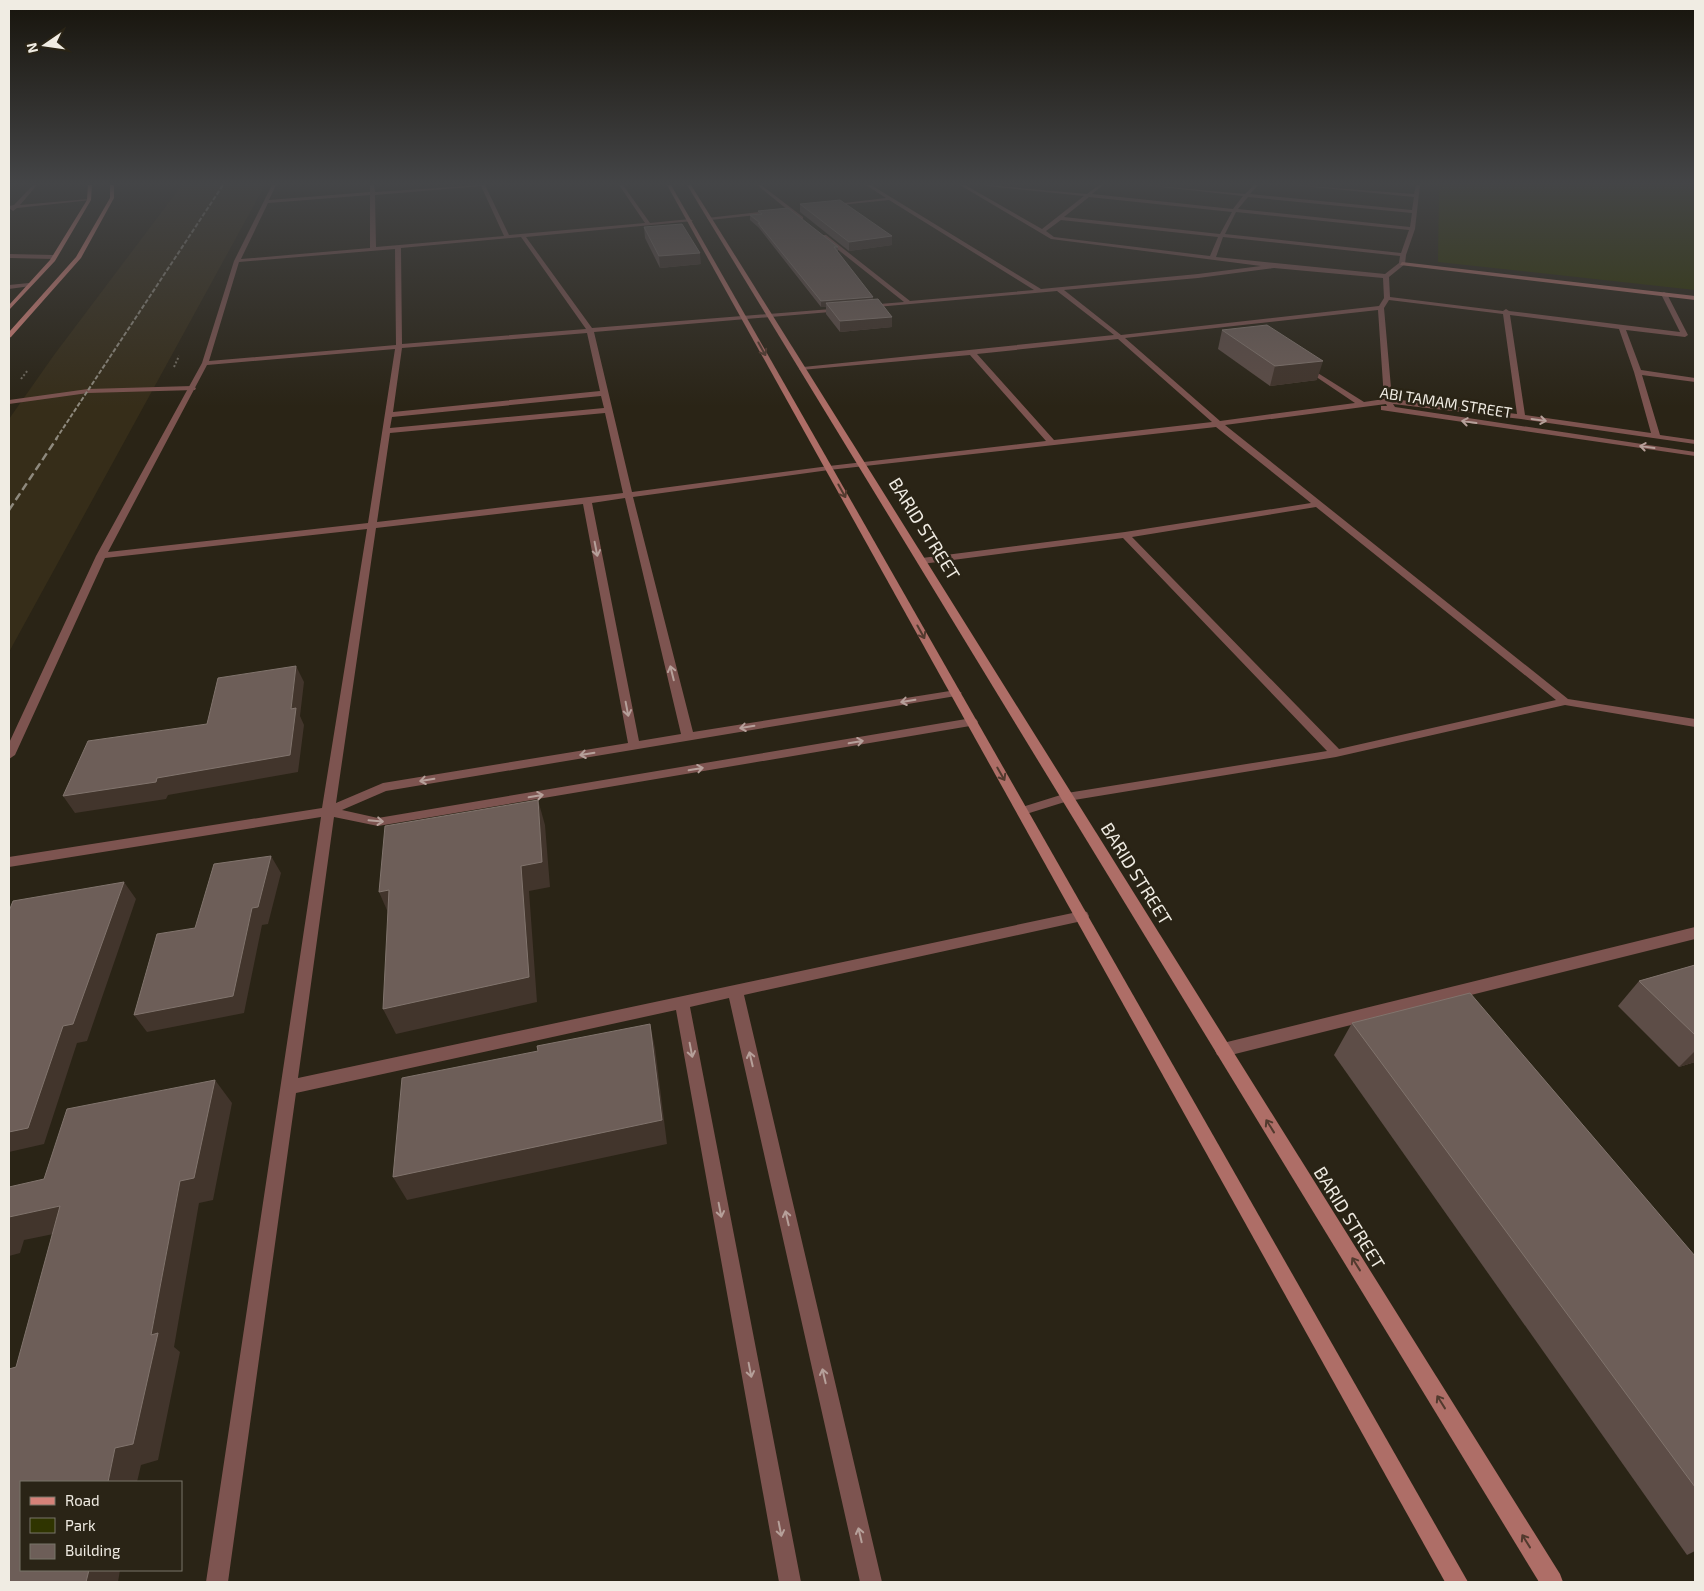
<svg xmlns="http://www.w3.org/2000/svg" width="1704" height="1591" font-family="'Exo 2',sans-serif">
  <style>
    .built { fill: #362d19 }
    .green { fill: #2f3400 }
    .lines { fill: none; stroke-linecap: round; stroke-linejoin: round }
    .path { stroke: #706a5e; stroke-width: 2; stroke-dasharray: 2 2; stroke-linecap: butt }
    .lane { fill: #7d5450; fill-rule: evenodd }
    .street { fill: #7d5450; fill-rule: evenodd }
    .secondary { fill: #ae6e67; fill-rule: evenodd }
    .primary { fill: #d58279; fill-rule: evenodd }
    .rail-far1 { stroke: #8e897d; stroke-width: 2; stroke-dasharray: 4.5 2; stroke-linecap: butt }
    .rail { stroke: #8e897d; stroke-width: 2.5; stroke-dasharray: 8 4; stroke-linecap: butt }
    .wall { fill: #5d4d47 }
    .shaded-wall { fill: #42352c }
    .building { fill: #6d5e58; stroke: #81746d }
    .oneway { stroke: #523a2e }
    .oneway2 { stroke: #b6a09a }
    .labels { text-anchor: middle; stroke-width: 5; stroke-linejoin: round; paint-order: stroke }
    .far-street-label { font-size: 15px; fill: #f0ece3; stroke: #2a2416 }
    .street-label { font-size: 18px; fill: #f0ece3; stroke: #2a2416 }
  </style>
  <rect width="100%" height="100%" fill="#2a2416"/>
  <path class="built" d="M182,185H265L9,652V419L54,355Z"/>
  <path class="green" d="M1439,185H1689L1695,193V290L1438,262Z"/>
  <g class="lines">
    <g class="path">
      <path d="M174,367L179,356"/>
      <path d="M21,379L28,370"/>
    </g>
    <path class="lane" d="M192,386L196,388L195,390L88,393L9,404V400L88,389Z"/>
    <g class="street">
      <path d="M33,185H37L20,205L89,199L91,200L17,208L13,211L9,208V206L14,205Z"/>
      <path d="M272,185H276L269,200L370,192V185H374L375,192L485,185L509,235L645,223L619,185H623L650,223L690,219L693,221L526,237L592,328L844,308V310L842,311L594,332L632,492L829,466L1046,441L970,355L801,370L799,369L803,367L1114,335L1057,291L865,308L864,307L867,305L904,302L822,237V235H826L910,301L1034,290L889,200L830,206L828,205L886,198L866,185H871L1041,289L1198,274L1261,266L1051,239L960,185H965L1042,229L1084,196L988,186L986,185L1087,194L1099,185H1103L1092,194L1233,209L1243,196L1144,185L1245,194L1254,185H1258L1250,194L1412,210L1414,197L1293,185L1414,194L1416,185H1420L1415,229L1406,255L1405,264L1389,277L1390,297L1503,311L1506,309L1509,311L1680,332L1661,294L1664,292L1667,294L1688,335L1685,337L1626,330L1641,370L1695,378V382L1642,375L1660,435L1695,440V444L1521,419L1393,404L1395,407L1695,452V456L1381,410V406H1387L1386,404L1225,425L1568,699L1695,719V727L1565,705L1336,757L1068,801L1023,815L1019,814L1017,811L1019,808L1067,793L1327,751L1123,538L922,564L917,561L922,558L1125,532L1311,503L1216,427L829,470L633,497L693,732L956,690L962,693L956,696L386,791L342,810L378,818L972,718L976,719L978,722L976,725L378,826L334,817L298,1078L1082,911L1087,912L1089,916L1087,920L1082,921L744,995L882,1582H860L729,998L690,1007L801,1582H779L676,1010L296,1093L228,1582H206L321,817L9,867V857L322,808L367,529L105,558L15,755L9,759V743L96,556L202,363L234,261ZM481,186L504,236L376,247L375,195ZM370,195V248L241,259L268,203ZM1089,197L1232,212L1220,234L1064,217ZM1248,197L1412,213L1410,227L1238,209ZM1236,212L1409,230L1401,253L1225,234ZM1061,220L1218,237L1210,256L1054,237L1046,231ZM521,237L586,329L402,344L401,248ZM1223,237L1400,256L1399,263L1385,274L1216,257ZM395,249L396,345L209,361L239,262ZM1274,268L1383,278L1384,298L1379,306L1121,335L1064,290L1198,278ZM1389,300L1503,314L1517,414L1392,399L1384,308ZM1378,310L1384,399L1364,402L1305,365L1301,367L1303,368L1355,403L1220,421L1125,338ZM1510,315L1619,329L1634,372L1651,433L1525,415ZM587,333L600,391L393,412L402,348ZM1118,339L1212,422L1054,440L977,354ZM395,349L368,523L108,552L207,365ZM601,396L604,408L390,428L392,417ZM605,413L623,493L377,522L390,433ZM625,498L681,734L639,741L592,503ZM583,504L628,743L383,783L336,803L376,528ZM1316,507L1556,700L1339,749L1132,537Z"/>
      <path d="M757,185H761L803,217V219H799Z"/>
      <path d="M777,210L775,213L710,220L707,218Z"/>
      <path d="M9,254L54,255L57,257L54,259L9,258Z"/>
      <path d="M29,283L31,286L9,289V285Z"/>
      <path d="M1695,927V939L1223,1057L1217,1055L1215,1050L1217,1045L1223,1043Z"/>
    </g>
    <g class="secondary">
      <path d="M667,185H671L1468,1582H1445Z"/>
      <path d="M687,185H691L1560,1574L1563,1582H1539Z"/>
      <path d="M1402,262L1695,296V300L1400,265Z"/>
    </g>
    <g class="primary">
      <path d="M88,185H92L91,200L55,261L9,310V305L50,260L87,200Z"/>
      <path d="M110,185H114V198L81,258L11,337L9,338V332L76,257L110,198Z"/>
    </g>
    <path class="rail-far1" d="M56,439L223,185"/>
    <path class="rail" d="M9,510L57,438"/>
  </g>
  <g class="wall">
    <path d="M800,204L892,236V245L849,251L800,212Z"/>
    <path d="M758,211L838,247V252L873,299L892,327L840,332L826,314V307H821L759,228L758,227L750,220V215L759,214Z"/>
    <path d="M644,227L701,264L660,268L645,238Z"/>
    <path d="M1222,330L1317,380L1270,386L1218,349Z"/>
    <path d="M1695,965V1062L1679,1067L1618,1006L1639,981Z"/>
    <path d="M1352,1023L1695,1256V1551L1687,1555L1334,1055Z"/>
  </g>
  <g class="shaded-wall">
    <path d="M892,236V245L849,251V242Z"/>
    <path d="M700,253L701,264L660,268L659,256Z"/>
    <path d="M873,297V303H826V307H821V301Z"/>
    <path d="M892,317V327L840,332V321Z"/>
    <path d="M1323,361L1317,380L1270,386L1275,366Z"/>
    <path d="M296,666L304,682L300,716L304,725L298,772L168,795L166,799L75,813L63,796L157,778L291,709Z"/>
    <path d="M538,800L545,825L550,887L529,891L537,1002L396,1034L383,1009L521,866Z"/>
    <path d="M271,856L281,873L268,924L262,925L244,1013L147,1032L134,1015L252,908Z"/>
    <path d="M124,882L136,899L87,1041L77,1043L44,1144L9,1152V1132Z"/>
    <path d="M389,890L390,917L379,892Z"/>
    <path d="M650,1024L655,1048L667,1144L407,1200L393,1177Z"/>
    <path d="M1695,1051V1062L1679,1067Z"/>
    <path d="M215,1080L232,1103L213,1200L199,1203L174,1347L180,1352L158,1460L141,1465L137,1482H108L115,1448L151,1335L180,1181Z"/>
    <path d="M60,1206L83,1228L24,1240L20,1253L9,1256V1217Z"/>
    <path d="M89,1570H120L118,1582H86Z"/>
  </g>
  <g class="building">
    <path d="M840,200L892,236L849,242L800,204Z"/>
    <path d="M788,208L838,247H834L873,297L821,301L758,223H760L750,215L762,214L758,211Z"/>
    <path d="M682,224L700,253L659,256L644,227Z"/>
    <path d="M878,299L892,317L840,321L826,303Z"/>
    <path d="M1267,325L1323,361L1275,366L1222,330Z"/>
    <path d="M296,666L291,709L296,708L290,755L157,778L156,782L63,796L88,741L207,724L218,678Z"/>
    <path d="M538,800L542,862L521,866L529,977L383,1009L389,890L379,892L385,826Z"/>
    <path d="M271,856L258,907L252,908L233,996L134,1015L157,934L195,928L214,864Z"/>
    <path d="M124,882L73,1024L63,1026L28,1128L9,1132V911L13,901Z"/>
    <path d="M1695,965V1035L1639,981Z"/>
    <path d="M1470,993L1695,1256V1487L1352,1023Z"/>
    <path d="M650,1024L662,1120L393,1177L402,1078L538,1051L537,1046Z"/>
    <path d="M215,1080L194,1178L180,1181L151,1335L158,1333L133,1444L115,1448L108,1482H21V1570H89L86,1582H9V1369L16,1367L60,1206L9,1217V1187L44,1179L67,1109Z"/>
  </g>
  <defs><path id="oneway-shaft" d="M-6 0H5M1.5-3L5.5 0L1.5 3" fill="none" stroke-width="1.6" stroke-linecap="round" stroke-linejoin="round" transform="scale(1.25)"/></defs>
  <g class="oneway">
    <use href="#oneway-shaft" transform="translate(762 349) rotate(61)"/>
    <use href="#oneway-shaft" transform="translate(842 491) rotate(61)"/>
    <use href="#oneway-shaft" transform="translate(921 632) rotate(61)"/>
    <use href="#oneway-shaft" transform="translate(1001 774) rotate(60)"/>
    <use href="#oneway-shaft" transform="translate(1270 1126) rotate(-122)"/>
    <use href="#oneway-shaft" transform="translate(1356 1264) rotate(-122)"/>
    <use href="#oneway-shaft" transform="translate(1441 1402) rotate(-122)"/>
    <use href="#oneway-shaft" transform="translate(1526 1541) rotate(-122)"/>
  </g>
  <g class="oneway2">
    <use href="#oneway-shaft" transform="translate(1539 420) rotate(8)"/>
    <use href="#oneway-shaft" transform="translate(1469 422) rotate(-172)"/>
    <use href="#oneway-shaft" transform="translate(1647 447) rotate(-172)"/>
    <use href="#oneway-shaft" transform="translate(596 549) rotate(79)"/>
    <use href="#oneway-shaft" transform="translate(672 673) rotate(-104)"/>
    <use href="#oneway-shaft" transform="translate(908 701) rotate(171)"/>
    <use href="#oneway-shaft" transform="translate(627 709) rotate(79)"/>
    <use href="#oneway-shaft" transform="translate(747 727) rotate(171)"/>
    <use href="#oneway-shaft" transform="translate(856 742) rotate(-10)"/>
    <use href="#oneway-shaft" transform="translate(587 754) rotate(171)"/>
    <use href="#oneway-shaft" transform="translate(696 769) rotate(-10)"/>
    <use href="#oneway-shaft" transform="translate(427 780) rotate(171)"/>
    <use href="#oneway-shaft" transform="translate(536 796) rotate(-10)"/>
    <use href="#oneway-shaft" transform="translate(376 821) rotate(5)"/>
    <use href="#oneway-shaft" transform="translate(691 1050) rotate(79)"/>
    <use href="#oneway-shaft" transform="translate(751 1059) rotate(-103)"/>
    <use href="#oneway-shaft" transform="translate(720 1210) rotate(79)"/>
    <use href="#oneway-shaft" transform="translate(787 1218) rotate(-103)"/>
    <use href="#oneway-shaft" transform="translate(750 1370) rotate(79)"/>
    <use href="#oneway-shaft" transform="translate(824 1376) rotate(-103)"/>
    <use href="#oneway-shaft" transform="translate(780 1529) rotate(79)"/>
    <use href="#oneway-shaft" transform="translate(860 1535) rotate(-103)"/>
  </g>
  <linearGradient id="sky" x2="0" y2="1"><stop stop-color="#17140c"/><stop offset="0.45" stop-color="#444547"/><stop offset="1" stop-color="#444547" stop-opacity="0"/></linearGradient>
  <rect width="1704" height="407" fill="url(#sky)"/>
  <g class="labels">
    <g class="far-street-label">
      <text transform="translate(1446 403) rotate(9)" y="5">ABI TAMAM STREET</text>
    </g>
    <g class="street-label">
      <text transform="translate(924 529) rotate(58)" y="6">BARID STREET</text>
      <text transform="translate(1136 874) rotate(58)" y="6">BARID STREET</text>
      <text transform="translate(1349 1218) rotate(58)" y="6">BARID STREET</text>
    </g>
  </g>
  <rect width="1704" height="1591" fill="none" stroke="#f0ece3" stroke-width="20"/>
  <rect x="20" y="1481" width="162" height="90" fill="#2a2416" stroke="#797468"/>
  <rect x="30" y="1497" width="25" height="8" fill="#d58279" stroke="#797468"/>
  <text x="65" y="1506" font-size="15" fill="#f0ece3">Road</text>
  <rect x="30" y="1518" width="25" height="15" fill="#2f3400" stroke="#797468"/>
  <text x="65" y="1531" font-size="15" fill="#f0ece3">Park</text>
  <rect x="30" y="1544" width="25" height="15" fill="#6d5e58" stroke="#797468"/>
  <text x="65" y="1556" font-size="15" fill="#f0ece3">Building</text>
  <g transform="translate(45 45) rotate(257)" stroke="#2a2416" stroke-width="4" paint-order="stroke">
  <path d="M0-4L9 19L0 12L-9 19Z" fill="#f0ece3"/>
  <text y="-8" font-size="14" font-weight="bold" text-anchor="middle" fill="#f0ece3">N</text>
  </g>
</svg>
